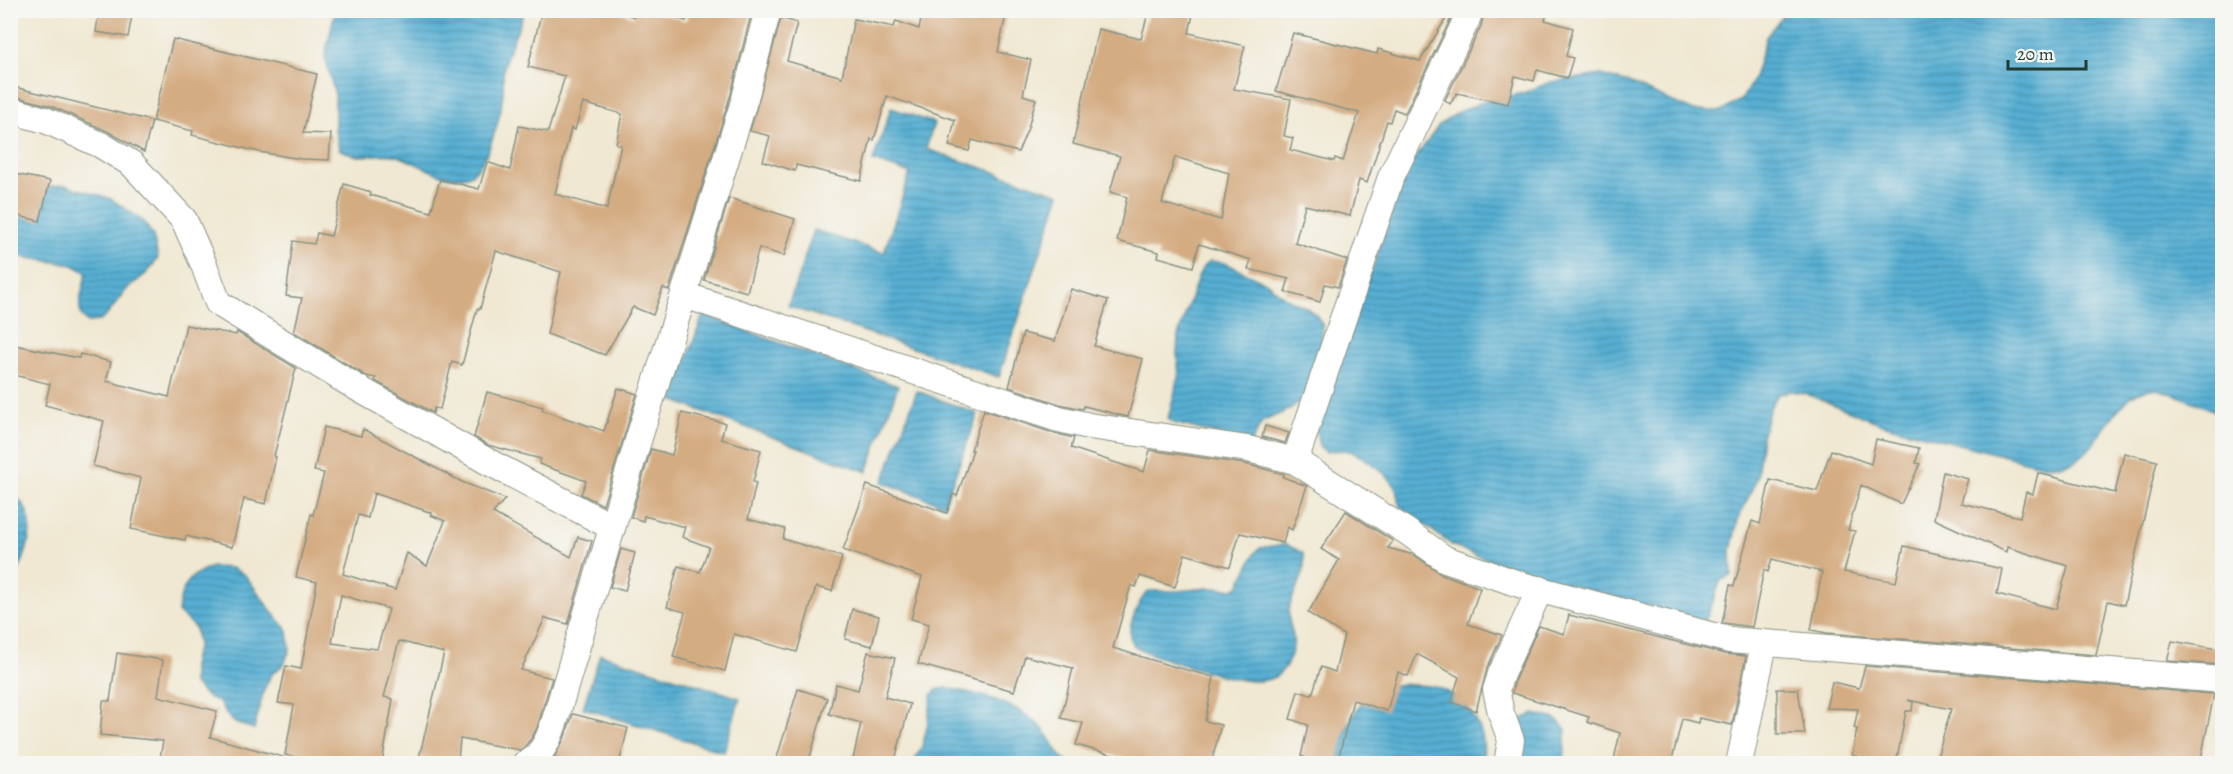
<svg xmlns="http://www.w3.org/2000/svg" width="2233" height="774" font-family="Alegreya,serif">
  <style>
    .water { fill: url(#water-rules); stroke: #3a7684; stroke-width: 1.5 }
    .building { fill: #d4ac82; fill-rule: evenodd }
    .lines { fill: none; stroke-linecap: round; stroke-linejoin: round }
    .street-casing { stroke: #889283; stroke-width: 28 }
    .street { stroke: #fff; stroke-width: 26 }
  </style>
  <defs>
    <pattern id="water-rules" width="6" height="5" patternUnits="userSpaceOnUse" patternTransform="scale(1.5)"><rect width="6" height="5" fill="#56afd3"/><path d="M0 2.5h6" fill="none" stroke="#4790ac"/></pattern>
  </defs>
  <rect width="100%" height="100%" fill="#f6f6f2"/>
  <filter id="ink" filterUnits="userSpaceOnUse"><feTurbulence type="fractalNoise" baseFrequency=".0167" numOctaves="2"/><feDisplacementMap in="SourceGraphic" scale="12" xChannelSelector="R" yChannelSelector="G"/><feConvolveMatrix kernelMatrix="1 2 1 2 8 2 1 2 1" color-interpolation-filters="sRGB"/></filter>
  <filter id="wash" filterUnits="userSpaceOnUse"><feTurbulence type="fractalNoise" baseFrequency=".008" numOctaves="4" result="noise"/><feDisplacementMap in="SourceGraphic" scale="24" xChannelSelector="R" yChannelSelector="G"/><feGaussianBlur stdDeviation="1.35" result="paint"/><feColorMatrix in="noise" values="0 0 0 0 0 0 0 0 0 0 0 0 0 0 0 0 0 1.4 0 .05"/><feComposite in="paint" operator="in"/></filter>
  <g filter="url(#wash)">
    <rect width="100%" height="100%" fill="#f0e8d2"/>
    <g class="water">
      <path d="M335,11H524C519,30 508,47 504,67C502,76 504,85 503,94C501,114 488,170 467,176C442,182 421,164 398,156C384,152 370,157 357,156C351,155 345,151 339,149L335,130V95L325,57Z"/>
      <path d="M1786,11H2222V414C2207,408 2167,389 2152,389C2113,390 2100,457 2067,464C2060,466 2051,465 2044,466L1885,425L1804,393L1790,391L1778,394L1770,408L1762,436L1757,478L1738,520L1731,550L1732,576L1721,580L1706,620L1694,618L1544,578L1475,555L1452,545L1401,507C1397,500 1398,495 1396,489C1393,478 1361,454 1349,451C1342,449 1333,451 1326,452L1319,446L1316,431L1406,171L1439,125L1458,112L1483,102L1523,93L1551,82L1601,75L1629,83L1694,111H1723L1742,99L1754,78L1766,37Z"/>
      <path d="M891,108L934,123L926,149L1060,194L999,377L788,306L814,230L884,253L910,173L873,161Z"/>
      <path d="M10,179L45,187L65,185L111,199L142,220L153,235L158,258L147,273L127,289L108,314L100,321L87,322C72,310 85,288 86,272L73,265L11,255Z"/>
      <path d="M1210,261L1225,263L1267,283L1284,297L1307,308L1317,316L1323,326L1320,353L1306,392L1300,401L1288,410L1262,422L1251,443L1174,423L1168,419L1179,375L1177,353L1178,336L1198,277L1203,267Z"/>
      <path d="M703,315L898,386L867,472L672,400Z"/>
      <path d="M917,391L978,414L944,505L883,482Z"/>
      <path d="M11,493C15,497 21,501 24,506C39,530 23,564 11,585Z"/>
      <path d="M1285,544L1303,553C1308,577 1294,588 1289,609C1287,620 1291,626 1293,636C1295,647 1289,665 1280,673C1274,679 1263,682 1254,681C1237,681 1143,656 1133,644C1127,635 1131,622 1135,613C1138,604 1142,597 1149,591H1178L1208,588L1233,589L1239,586L1255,553L1260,548Z"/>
      <path d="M212,567L231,568L245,575L273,613L288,630L290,649L284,664L271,675L264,690L254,729L235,723L228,716L219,702L206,696L193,683V660L198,645L195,628L178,612C180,589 189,573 212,567Z"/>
      <path d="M600,654L740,698L724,752L583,708Z"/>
      <path d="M1402,684C1412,685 1424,685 1435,687C1457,692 1476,714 1482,735C1485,744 1483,754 1483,763L1338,764C1339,744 1350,711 1367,699C1377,692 1390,688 1402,684Z"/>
      <path d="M946,688C980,694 1017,703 1041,727C1053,738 1056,756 1070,763H913L922,746L927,727L932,695L936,690Z"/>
      <path d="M1533,714L1556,719L1566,729L1564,763L1516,764L1518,728L1520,720Z"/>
    </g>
    <g id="blocks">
      <g class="building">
        <path d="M99,10H133L128,37L96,32Z"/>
        <path d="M542,10H613L634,17L636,10H649L686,21L688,10L752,11L731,94L669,290L663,288L653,315L633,307L605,355L547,334L561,272L496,251L480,309H477L462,365L452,362L440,409L434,408L433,413L375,381L376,378L366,376L294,332L302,298L286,296L293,241L314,244L317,233L331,236L344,184L371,192L370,195L431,212L440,179L479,189L487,162L510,170L519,126L548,132L565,76L528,67ZM583,103L622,114L616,144L621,145L607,209L555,194L571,128L575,130Z"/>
        <path d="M923,10H1007L998,52L1031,60L1023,95L1036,99L1028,128L1018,152L972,140L969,151L949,146L955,120L887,96L874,140L871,139L861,181L796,165L795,171L763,161L770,136L750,131L781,18L797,23L787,61L842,77L854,19L894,27L896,21L919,29Z"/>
        <path d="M1149,10H1194L1189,33L1245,46L1234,89L1291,99L1284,136L1293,138L1290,150L1334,161L1335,158L1343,161L1359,113L1276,91L1293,33L1377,54L1378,49L1420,61L1450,12L1453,14L1405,113L1394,109L1390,122L1387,121L1367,183L1359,180L1350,216L1305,205L1295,243L1347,260L1338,287L1325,284L1320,302L1285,292L1289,279L1248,269L1251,260L1199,244L1193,267L1158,257L1159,252L1117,241L1127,197L1110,192L1120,156L1073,144L1098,29L1141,39ZM1175,157L1229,173L1221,220L1162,203Z"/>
        <path d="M1485,10H1548L1545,20L1573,28L1566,56L1573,58L1567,78L1537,70L1534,81L1515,76L1508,104L1457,93L1450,104L1445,100L1481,26Z"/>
        <path d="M173,39L317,74L303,133L331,134L329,160L301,159L259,152L192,135L193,131L153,121Z"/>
        <path d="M10,86L152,121L144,152L107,131L51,106L10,95Z"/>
        <path d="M10,173L50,181L40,221L10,214Z"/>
        <path d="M729,198L795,219L784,256L759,248L747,292L704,280Z"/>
        <path d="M1071,289L1108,300L1094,346L1143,359L1128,417L1084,406L1083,409L1059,404L1009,387L1023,333L1055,341Z"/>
        <path d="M186,325L236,335L237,332L296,368L274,456L276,457L266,504L244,499L232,547L186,536L185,540L131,529L141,478L93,466L104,421L45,405L50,384L10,374V344L79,358L80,354L111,362L106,381L169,397Z"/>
        <path d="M618,388L637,394L603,505L581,494L586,481L539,464L541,459L488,445L474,437L487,392L543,407L542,410L604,431Z"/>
        <path d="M984,410L1050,432L1074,438L1071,448L1144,472L1150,450L1245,464L1284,474L1283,477L1307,486L1292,530L1287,527L1283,543L1240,533L1230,567L1185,554L1175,587L1140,576L1136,587L1131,585L1113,648L1168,665L1214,677L1205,721L1221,725L1211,764H1145L1076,745L1083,723L1061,718L1073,668L1025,656L1014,691L918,664L929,624L911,619L922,577L843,550L867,485L947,513L953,494L957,496L973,450H971Z"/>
        <path d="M682,413L725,423L721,439L761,450L753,482L756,483L748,519L785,529L783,539L842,557L832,591L816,587L797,652L734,634L725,671L673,657L685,612L667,607L678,566L700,572L709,547L682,537L685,527L644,516L643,521L631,517L651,449L672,455Z"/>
        <path d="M1265,426L1289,433L1285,443L1262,437Z"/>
        <path d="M324,427L361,436L363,429L462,482L505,499L493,513L571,557L578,537L592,541L568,624L545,618L521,670L552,678L537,728L531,739L523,748L520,750L460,739L458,760L419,758L444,653L399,641L384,697L393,699L382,764H332L285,755L294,705L278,703L286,666L301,669L317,582L296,577L311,514L313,515L324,473L314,471ZM374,493L432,513L431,515L445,521L427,566L407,553L395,590L343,574L358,515L368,518ZM341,595L389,609L377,649L332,643Z"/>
        <path d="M1876,439L1919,448L1916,463L1920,464L1901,504L1861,485L1848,530L1855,531L1844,572L1896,582L1904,546L2002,569L1997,594L2056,609L2068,566L2007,547L2006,552L1934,519L1943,472L1968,479L1961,503L2020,517L2026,492L2033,494L2038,473L2115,493L2124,453L2157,461L2124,605L2108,601L2096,655L1827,633L1811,630L1822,572L1772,559L1768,572L1764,570L1752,627L1722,623L1730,585L1734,586L1752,521L1760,524L1770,480L1817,491L1831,450L1871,464Z"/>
        <path d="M1346,511L1393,541L1388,548L1414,555L1442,574L1480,588L1468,624L1502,635L1487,669L1476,711L1451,702L1459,677L1417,654L1408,676L1398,672L1387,711L1353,700L1337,764H1302L1304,757L1301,756L1308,725L1290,719L1298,691L1312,695L1321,667L1335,672L1344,635L1308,613L1339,560L1321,549Z"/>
        <path d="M621,549L635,553L625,591L610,587Z"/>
        <path d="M852,609L879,616L872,646L845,639Z"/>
        <path d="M1569,615L1725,654L1746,656L1732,725L1699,718L1698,723L1682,719L1671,764H1613L1620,733L1587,722L1589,717L1512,693L1515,679L1539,626L1564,634Z"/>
        <path d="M2172,641L2223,650L2222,665L2167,661Z"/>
        <path d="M868,652L895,658L885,697L910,704L894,764H852L861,723L829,714L836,684L858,690Z"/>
        <path d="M117,653L163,660L158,696L217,711L210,737L283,757V764H159L163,741L100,735L103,701H110Z"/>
        <path d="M1865,666L2214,694L2200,764H1935L1951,709L1908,700L1913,702L1912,711H1906L1896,764H1893L1852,755L1857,729L1854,728L1858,709L1826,708L1832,682L1859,688Z"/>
        <path d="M798,689L827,698L808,764H775Z"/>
        <path d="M1777,689H1798L1805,734H1777Z"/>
        <path d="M573,714L628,728L619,764H558L559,759L554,758L564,739Z"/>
      </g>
    </g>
  </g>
  <g filter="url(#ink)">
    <use href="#blocks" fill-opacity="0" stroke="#889283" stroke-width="1.5"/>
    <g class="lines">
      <defs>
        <g id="street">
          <path d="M10,110L45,120L101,145L132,164L184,220L204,265L218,303L354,386L485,460L612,527"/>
          <path d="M684,295L1055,418L1089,426L1248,449L1295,461L1406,531L1445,559L1522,585L1729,640L2222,680"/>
          <path d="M1295,461L1391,177L1467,19L1470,10"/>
          <path d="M525,764C546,754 552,730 558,710L637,444L745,98L768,10"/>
          <path d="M1507,764L1511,740L1501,713L1496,690L1501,674L1540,589"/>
          <path d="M1739,764L1764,644"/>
        </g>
      </defs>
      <use href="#street" class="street-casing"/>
      <use href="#street" class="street"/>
    </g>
  </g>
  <rect width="2233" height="774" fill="none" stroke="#f6f6f2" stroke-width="36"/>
  <path d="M2008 60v9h78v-9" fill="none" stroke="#1f3d34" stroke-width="3"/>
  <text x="2017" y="60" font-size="18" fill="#1f3d34" stroke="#f6f6f2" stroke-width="4.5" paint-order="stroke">20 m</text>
</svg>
